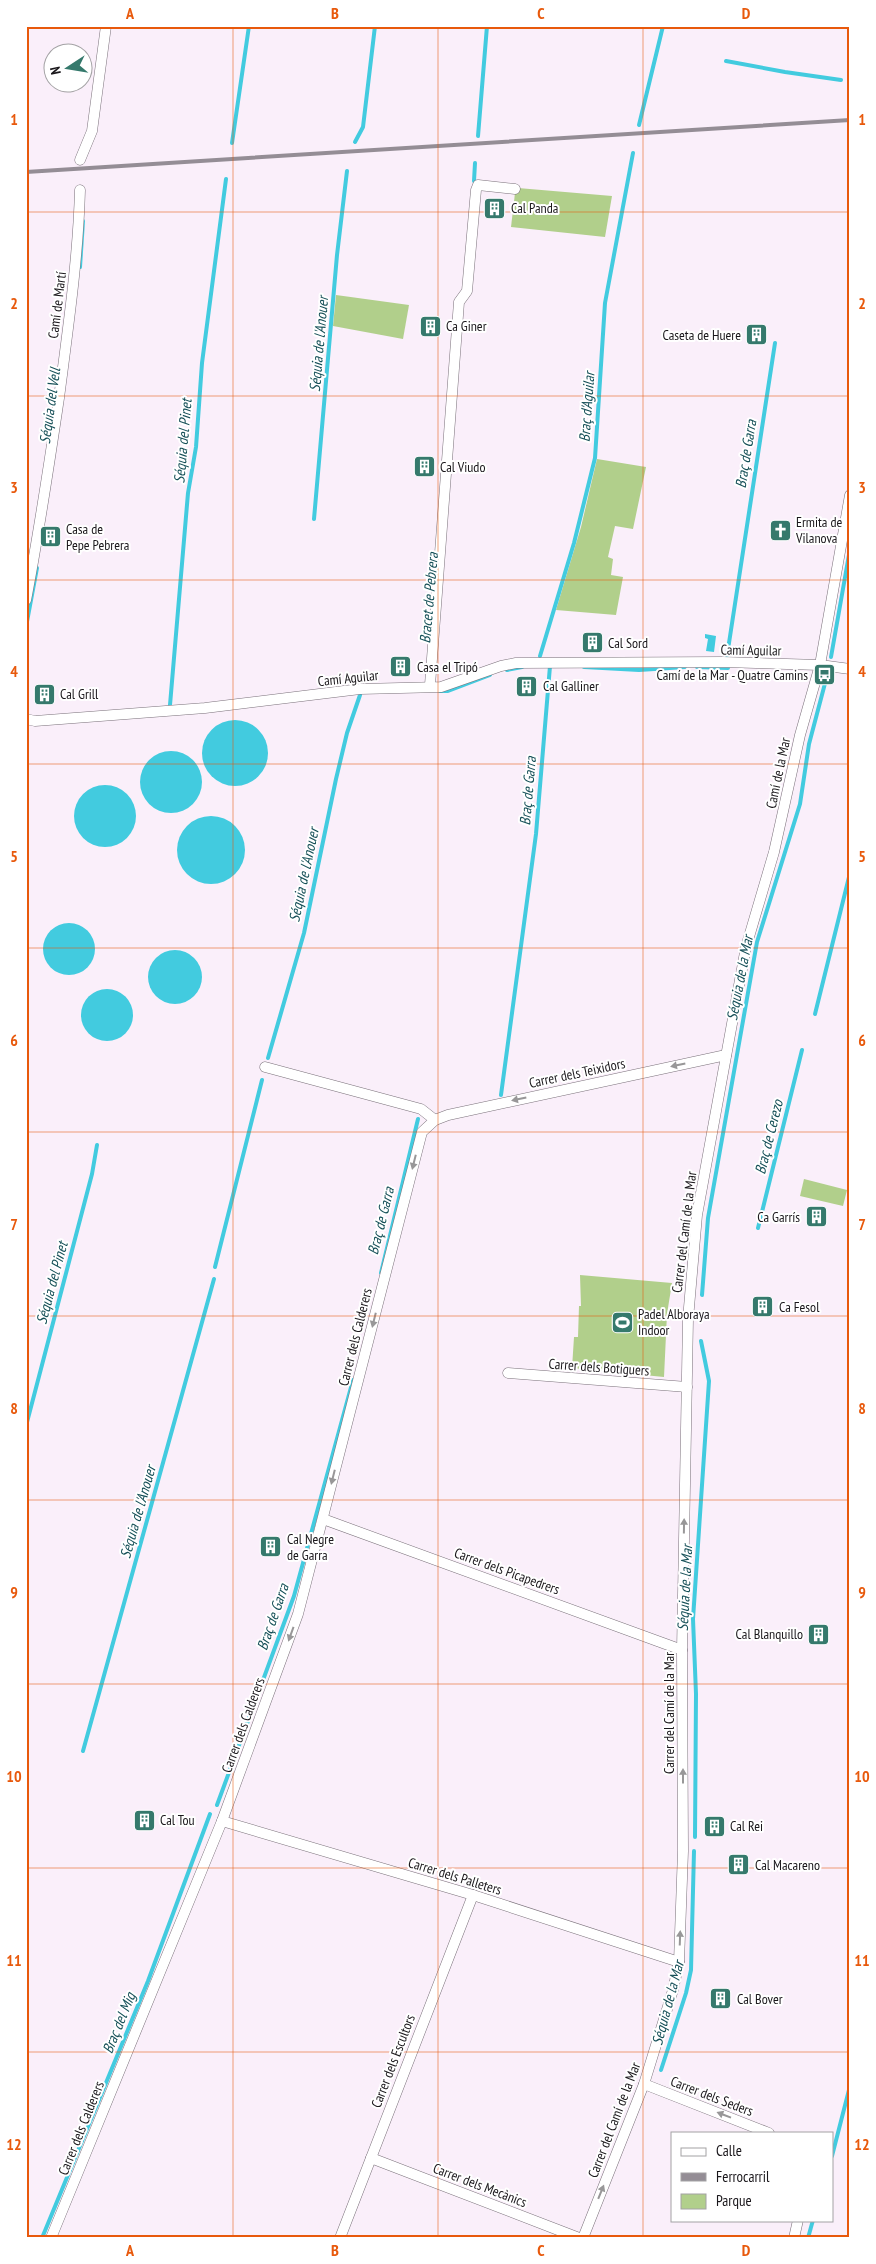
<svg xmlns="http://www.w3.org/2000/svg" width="876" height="2264" font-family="'PT Sans Narrow',sans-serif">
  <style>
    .green { fill: #b1cf8b }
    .water { fill: #42cbdf }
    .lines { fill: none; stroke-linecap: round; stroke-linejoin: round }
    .stream { stroke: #42cbdf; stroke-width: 4 }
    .street-casing { stroke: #7a717a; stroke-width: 11 }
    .street { stroke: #fff; stroke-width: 10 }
    .rail { stroke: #948d95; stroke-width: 4 }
    .oneway { fill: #989798 }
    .grid { fill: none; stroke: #e8590c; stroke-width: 1; stroke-opacity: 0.55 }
    .labels { text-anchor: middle; stroke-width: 4; stroke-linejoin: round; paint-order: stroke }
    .poi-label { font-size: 14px; fill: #1a171b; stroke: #fff; text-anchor: start }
    .street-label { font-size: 14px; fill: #1a171b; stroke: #fff }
    .water-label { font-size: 15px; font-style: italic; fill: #154f57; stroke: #fff }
    .neatline { fill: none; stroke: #e8590c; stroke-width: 2 }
    .grid-label { font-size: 16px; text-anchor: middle; font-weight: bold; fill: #e8590c }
  </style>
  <rect width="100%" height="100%" fill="#faeffa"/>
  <g class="green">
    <path d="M518,188L612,196L605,237L511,227L515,193Z"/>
    <path d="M336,295L409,305L403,339L333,326Z"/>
    <path d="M597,459L646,467L633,529L615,526L608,557L613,559L611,575L623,577L616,615L556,610L581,527Z"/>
    <path d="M804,1179L847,1190L843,1206L800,1196Z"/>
    <path d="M580,1275L672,1283L667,1314L664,1377L572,1368L574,1337H578L579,1306H581Z"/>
  </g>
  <g class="water">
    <path d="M705,634L716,636L714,652L706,651L708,639L705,638Z"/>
    <circle cx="235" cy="753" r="33"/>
    <circle cx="171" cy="782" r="31"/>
    <circle cx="105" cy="816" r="31"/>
    <circle cx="211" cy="850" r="34"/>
    <circle cx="69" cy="949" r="26"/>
    <circle cx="175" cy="977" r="27"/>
    <circle cx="107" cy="1015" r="26"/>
  </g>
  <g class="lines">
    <g class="stream">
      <path d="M726,61L785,72L841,80"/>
      <path d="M639,125L663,26"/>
      <path d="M478,136L487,26"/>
      <path d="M355,142L363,127L375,26"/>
      <path d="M232,143L249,26"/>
      <path d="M474,181L475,163"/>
      <path d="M80,267L83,221"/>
      <path d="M314,519L337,255L347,171"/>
      <path d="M26,627L37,568"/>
      <path d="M540,656L574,543L595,458L605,303L633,153"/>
      <path d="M727,656L775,343"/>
      <path d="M831,657L850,549"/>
      <path d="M584,667L639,670L685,667"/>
      <path d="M697,667L728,668"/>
      <path d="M507,670L522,667"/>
      <path d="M440,691H448L490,675"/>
      <path d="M170,705L188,493L196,447L202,363L226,179"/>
      <path d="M815,1014L850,873"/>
      <path d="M268,1058L304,933L336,779L347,733L360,695"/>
      <path d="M501,1095L536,834L550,666"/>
      <path d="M758,1228L802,1050"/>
      <path d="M215,1267L262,1080"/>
      <path d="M381,1273L418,1119"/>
      <path d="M702,1295L708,1218L757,942L800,804L809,744L828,672"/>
      <path d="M26,1426L92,1174L97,1145"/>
      <path d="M83,1751L214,1279"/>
      <path d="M217,1805L294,1596L353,1380"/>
      <path d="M695,1837L696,1694L693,1619L709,1381L701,1341"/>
      <path d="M661,2070L686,1993L691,1970L694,1851"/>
      <path d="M832,2156L850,2086"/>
      <path d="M42,2238L148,1981L210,1814"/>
      <path d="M808,2238L813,2220"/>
    </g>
    <defs>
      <g id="street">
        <path d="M80,160L92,131L106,26"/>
        <path d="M26,600C39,533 49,465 59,398C68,328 78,260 80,190"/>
        <path d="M430,685L459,302L467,291L476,190L478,185L515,189"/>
        <path d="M26,719L35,721L205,708L360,689L441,687L501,666L516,663L723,662L820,665L850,669"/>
        <path d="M265,1067L421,1109L435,1120"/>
        <path d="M508,1373L687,1387"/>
        <path d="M323,1519L682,1650"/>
        <path d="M222,1821L473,1895L679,1962"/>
        <path d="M644,2084L769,2133"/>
        <path d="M371,2158L579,2238"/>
        <path d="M51,2238L222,1821L298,1614L422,1132L435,1120L448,1115L726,1055"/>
        <path d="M340,2238L473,1895"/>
        <path d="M583,2238L644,2084L673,1990L679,1962L683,1851L682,1650L688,1319L697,1215L746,947L774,852L800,735L820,665L850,495"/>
        <path d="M794,2238L798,2220"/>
      </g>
    </defs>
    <use href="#street" class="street-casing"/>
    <use href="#street" class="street"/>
    <path class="rail" d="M26,172L850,120"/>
  </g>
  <defs><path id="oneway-solid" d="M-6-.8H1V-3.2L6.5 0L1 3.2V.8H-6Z" transform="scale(1.25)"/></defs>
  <g class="oneway">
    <use href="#oneway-solid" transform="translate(678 1065) rotate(168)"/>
    <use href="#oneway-solid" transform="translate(519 1099) rotate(168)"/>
    <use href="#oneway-solid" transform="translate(414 1162) rotate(104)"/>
    <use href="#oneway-solid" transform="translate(374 1320) rotate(104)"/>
    <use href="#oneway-solid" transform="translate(333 1477) rotate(104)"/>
    <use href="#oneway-solid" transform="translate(684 1526) rotate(-89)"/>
    <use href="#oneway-solid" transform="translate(291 1634) rotate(110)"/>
    <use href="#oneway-solid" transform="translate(683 1776) rotate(-90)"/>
    <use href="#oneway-solid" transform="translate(680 1938) rotate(-88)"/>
    <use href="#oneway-solid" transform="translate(724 2115) rotate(-159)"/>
    <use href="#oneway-solid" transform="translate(601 2192) rotate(-68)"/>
  </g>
  <path class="grid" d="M233,26V2238M438,26V2238M643,26V2238M26,212H850M26,396H850M26,580H850M26,764H850M26,948H850M26,1132H850M26,1316H850M26,1500H850M26,1684H850M26,1868H850M26,2052H850"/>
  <defs>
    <symbol id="building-square" viewBox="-11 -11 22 22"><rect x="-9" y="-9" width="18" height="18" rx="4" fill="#35796c" stroke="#fff"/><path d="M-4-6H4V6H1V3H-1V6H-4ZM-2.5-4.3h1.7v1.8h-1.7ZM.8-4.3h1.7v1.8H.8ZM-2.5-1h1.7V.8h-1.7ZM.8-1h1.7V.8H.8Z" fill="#fff"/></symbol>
    <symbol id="church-square" viewBox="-11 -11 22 22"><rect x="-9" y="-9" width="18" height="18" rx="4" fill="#35796c" stroke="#fff"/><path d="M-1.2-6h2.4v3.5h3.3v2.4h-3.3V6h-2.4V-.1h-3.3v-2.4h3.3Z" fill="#fff"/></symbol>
    <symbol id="bus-square" viewBox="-11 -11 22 22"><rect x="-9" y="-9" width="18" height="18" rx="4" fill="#35796c" stroke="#fff"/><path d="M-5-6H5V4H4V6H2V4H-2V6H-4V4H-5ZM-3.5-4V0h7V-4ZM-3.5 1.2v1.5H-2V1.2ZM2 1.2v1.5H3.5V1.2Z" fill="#fff"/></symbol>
    <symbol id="stadium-square" viewBox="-11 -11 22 22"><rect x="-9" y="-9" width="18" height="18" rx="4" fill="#35796c" stroke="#fff"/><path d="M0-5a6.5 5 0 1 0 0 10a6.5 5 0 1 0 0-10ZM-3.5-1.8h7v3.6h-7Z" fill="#fff"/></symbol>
  </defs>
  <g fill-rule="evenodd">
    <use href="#building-square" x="482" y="196" width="25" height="25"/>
    <use href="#building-square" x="418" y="314" width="25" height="25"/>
    <use href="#building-square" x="744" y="322" width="25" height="25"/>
    <use href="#building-square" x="412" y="454" width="25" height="25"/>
    <use href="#church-square" x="768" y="518" width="25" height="25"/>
    <use href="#building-square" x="38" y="524" width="25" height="25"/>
    <use href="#building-square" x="580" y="630" width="25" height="25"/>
    <use href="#building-square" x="388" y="654" width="25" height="25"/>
    <use href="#bus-square" x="812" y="662" width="25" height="25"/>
    <use href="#building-square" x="514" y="674" width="25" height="25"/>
    <use href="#building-square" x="32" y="682" width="25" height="25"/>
    <use href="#building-square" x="804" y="1204" width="25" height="25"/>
    <use href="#building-square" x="750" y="1294" width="25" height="25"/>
    <use href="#stadium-square" x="610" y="1310" width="25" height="25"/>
    <use href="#building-square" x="258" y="1534" width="25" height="25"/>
    <use href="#building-square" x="806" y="1622" width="25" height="25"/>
    <use href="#building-square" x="132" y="1808" width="25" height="25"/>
    <use href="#building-square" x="702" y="1814" width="25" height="25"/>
    <use href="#building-square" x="726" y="1852" width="25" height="25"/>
    <use href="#building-square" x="708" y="1986" width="25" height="25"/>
  </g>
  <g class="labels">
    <g class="poi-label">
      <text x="511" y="213">Cal Panda</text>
      <text x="446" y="331">Ca Giner</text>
      <text x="741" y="340" text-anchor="end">Caseta de Huere</text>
      <text x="440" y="472">Cal Viudo</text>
      <text x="796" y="527">Ermita de<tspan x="796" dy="16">Vilanova</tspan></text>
      <text x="66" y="534">Casa de<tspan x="66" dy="16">Pepe Pebrera</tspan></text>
      <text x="608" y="648">Cal Sord</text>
      <text x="417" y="672">Casa el Tripó</text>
      <text x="808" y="680" text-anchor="end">Camí de la Mar - Quatre Camins</text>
      <text x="543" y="691">Cal Galliner</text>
      <text x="60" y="699">Cal Grill</text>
      <text x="800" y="1222" text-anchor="end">Ca Garrís</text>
      <text x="779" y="1312">Ca Fesol</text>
      <text x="638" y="1319">Padel Alboraya<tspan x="638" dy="16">Indoor</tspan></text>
      <text x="287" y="1544">Cal Negre<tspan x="287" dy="16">de Garra</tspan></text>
      <text x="803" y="1639" text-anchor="end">Cal Blanquillo</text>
      <text x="160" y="1825">Cal Tou</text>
      <text x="730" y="1831">Cal Rei</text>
      <text x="755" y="1870">Cal Macareno</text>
      <text x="737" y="2004">Cal Bover</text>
    </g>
    <g class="street-label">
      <text transform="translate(57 305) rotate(-83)" y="5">Camí de Martí</text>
      <text transform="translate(751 650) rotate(1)" y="5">Camí Aguilar</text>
      <text transform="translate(348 678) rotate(-6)" y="5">Camí Aguilar</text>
      <text transform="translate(778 773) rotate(-78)" y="5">Camí de la Mar</text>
      <text transform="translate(577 1073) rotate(-12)" y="5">Carrer dels Teixidors</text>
      <text transform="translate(684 1232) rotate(-83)" y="5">Carrer del Camí de la Mar</text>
      <text transform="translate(355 1337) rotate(-76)" y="5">Carrer dels Calderers</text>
      <text transform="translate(599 1367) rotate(4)" y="5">Carrer dels Botiguers</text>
      <text transform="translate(507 1571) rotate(20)" y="5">Carrer dels Picapedrers</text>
      <text transform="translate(669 1713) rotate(-90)" y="5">Carrer del Camí de la Mar</text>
      <text transform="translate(243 1725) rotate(-70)" y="5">Carrer dels Calderers</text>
      <text transform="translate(455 1876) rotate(17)" y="5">Carrer dels Palleters</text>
      <text transform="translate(393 2061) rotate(-69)" y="5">Carrer dels Escultors</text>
      <text transform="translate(712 2096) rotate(21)" y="5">Carrer dels Seders</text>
      <text transform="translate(614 2120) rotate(-69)" y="5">Carrer del Camí de la Mar</text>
      <text transform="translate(81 2128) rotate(-68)" y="5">Carrer dels Calderers</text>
      <text transform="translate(480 2185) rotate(21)" y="5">Carrer dels Mecànics</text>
    </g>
    <g class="water-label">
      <text transform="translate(319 344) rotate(-85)" y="5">Séquia de l'Anouer</text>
      <text transform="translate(50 406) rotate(-82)" y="5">Séquia del Vell</text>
      <text transform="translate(587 407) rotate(-86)" y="5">Braç d'Aguilar</text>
      <text transform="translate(183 441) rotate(-85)" y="5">Séquia del Pinet</text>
      <text transform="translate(746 454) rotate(-81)" y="5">Braç de Garra</text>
      <text transform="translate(429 598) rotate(-85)" y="5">Bracet de Pebrera</text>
      <text transform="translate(528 791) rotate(-85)" y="5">Braç de Garra</text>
      <text transform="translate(304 875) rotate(-78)" y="5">Séquia de l'Anouer</text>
      <text transform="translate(740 978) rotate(-79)" y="5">Séquia de la Mar</text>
      <text transform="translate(769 1137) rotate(-76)" y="5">Braç de Cerezo</text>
      <text transform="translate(381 1221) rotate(-76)" y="5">Braç de Garra</text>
      <text transform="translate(52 1283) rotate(-75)" y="5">Séquia del Pinet</text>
      <text transform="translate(138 1512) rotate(-74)" y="5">Séquia de l'Anouer</text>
      <text transform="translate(685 1588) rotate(-87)" y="5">Séquia de la Mar</text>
      <text transform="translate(273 1617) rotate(-71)" y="5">Braç de Garra</text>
      <text transform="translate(668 2003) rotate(-75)" y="5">Séquia de la Mar</text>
      <text transform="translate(119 2023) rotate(-68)" y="5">Braç del Mig</text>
    </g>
  </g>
  <rect width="876" height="2264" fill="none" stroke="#ffffff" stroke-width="55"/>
  <rect x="671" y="2132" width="162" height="90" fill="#ffffff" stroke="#a3a2a4"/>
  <rect x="681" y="2148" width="25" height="8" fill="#ffffff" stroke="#a3a2a4"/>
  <text x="716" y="2156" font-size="15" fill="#1a171b">Calle</text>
  <rect x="681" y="2173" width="25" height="8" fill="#948d95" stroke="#a3a2a4"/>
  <text x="716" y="2182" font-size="15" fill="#1a171b">Ferrocarril</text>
  <rect x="681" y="2194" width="25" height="15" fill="#b1cf8b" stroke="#a3a2a4"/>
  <text x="716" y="2206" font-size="15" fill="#1a171b">Parque</text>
  <g transform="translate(68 68) rotate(258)"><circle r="24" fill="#ffffff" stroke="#a3a2a4"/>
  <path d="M0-4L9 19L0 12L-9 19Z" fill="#35796c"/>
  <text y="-8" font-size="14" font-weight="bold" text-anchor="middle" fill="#1a171b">N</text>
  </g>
  <rect x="28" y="28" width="820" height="2208" class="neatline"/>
  <g class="grid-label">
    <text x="130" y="19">A</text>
    <text x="335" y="19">B</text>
    <text x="541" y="19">C</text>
    <text x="746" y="19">D</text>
    <text x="14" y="125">1</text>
    <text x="862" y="125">1</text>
    <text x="14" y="309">2</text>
    <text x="862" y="309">2</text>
    <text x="14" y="493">3</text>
    <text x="862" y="493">3</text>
    <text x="14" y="677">4</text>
    <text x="862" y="677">4</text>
    <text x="14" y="862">5</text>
    <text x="862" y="862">5</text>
    <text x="14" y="1046">6</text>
    <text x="862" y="1046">6</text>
    <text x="14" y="1230">7</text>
    <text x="862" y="1230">7</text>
    <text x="14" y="1414">8</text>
    <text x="862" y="1414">8</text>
    <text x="14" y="1598">9</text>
    <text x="862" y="1598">9</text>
    <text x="14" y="1782">10</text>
    <text x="862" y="1782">10</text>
    <text x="14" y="1966">11</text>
    <text x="862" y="1966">11</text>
    <text x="14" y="2150">12</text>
    <text x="862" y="2150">12</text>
    <text x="130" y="2256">A</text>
    <text x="335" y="2256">B</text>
    <text x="541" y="2256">C</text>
    <text x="746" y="2256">D</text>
  </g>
</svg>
